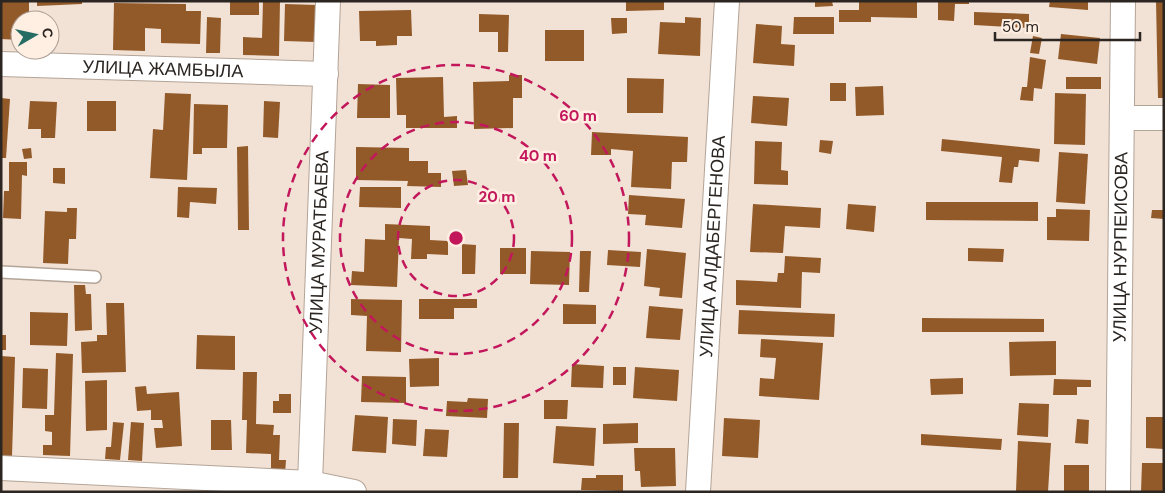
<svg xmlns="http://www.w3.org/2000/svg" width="1165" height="493" font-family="'DM Sans',sans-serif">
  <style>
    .building { fill: #925a29 }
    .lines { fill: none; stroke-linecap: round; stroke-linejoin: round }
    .service-casing { stroke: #b3a498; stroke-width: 14 }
    .minor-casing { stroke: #b3a498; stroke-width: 26 }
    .service { stroke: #fff; stroke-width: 11 }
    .minor { stroke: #fff; stroke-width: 24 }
    .ring { fill: none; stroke: #c2185b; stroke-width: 2.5; stroke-dasharray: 9 6 }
    .labels { text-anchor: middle; stroke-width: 5; stroke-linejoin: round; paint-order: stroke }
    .street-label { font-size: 18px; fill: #2c2622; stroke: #ffeee2 }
    .centre { fill: #c2185b; stroke: #ffeee2; stroke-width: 2.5 }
    .ring-label { font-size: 15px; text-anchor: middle; font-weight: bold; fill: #c2185b; stroke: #ffeee2; stroke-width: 5; stroke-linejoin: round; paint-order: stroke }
  </style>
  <rect width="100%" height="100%" fill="#f2e1d5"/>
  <g class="building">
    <path d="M1,1H29V20H20V40L1,39Z"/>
    <path d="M37,1H82V4L37,6Z"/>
    <rect x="230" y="1" width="29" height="14"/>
    <path d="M263,1H280L279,56L243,55V37L262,38Z"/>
    <path d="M626,1H664V10L626,11Z"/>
    <path d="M815,1H832L833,6L815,7Z"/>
    <path d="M859,1H917V18L871,17V22H839V10H859Z"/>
    <path d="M938,1H969V4H955L954,21L938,20Z"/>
    <path d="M1050,1H1088V10L1049,7Z"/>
    <path d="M1156,1H1164V98H1158Z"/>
    <path d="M114,3L186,4V11H201L200,44L161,43V29L145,28V51L113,50Z"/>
    <path d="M285,4L317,5L316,42L284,41Z"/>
    <path d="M411,10L412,36H397V45L376,46V41H360L359,11Z"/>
    <path d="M974,12L1029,14V28L974,25Z"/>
    <path d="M479,14L509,15L508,52H498V32H479Z"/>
    <path d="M207,17L221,18L220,53H206Z"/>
    <path d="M685,17L701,18L700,56L658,54L660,22L685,23Z"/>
    <path d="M794,17H834V34H793Z"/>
    <path d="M611,18H627V33L612,34Z"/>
    <path d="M756,24L782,26L781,44L795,45L794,66L753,63Z"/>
    <rect x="545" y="30" width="39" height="31"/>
    <path d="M1061,34L1100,38L1097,64L1058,59Z"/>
    <path d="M1033,36L1042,38L1039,54L1030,53Z"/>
    <path d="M1030,57L1046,60L1042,89L1034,88L1033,101L1020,100L1022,87H1027Z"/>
    <path d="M509,75H522V98H513V128L474,129L473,82L509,81Z"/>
    <path d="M443,77L444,117L457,116V128H406V115H397L396,78Z"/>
    <rect x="1066" y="77" width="35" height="12"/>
    <path d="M627,78L664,79L663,113H627Z"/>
    <rect x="830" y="83" width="16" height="18"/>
    <path d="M358,84L390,85V118H357Z"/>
    <path d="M883,86L884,115L856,116L855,87Z"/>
    <path d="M165,93L191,94L187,180L150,178L153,129L163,130Z"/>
    <path d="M1055,93L1086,94L1085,145L1054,144Z"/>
    <path d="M753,96L789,98L787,126L751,123Z"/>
    <path d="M1,98L10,99L6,158H1Z"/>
    <path d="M30,101L57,102L55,138H41V129H28Z"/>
    <rect x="87" y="101" width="29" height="30"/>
    <path d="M264,101L280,102L278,138L263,137Z"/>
    <path d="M194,104L228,105L227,148H202V154H193Z"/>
    <path d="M592,132L688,137L687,162H672L671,189L631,187L633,151L611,149V155H591Z"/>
    <path d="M942,139L1040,149L1039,162L1019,160L1018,167H1014L1012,183L999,182L1002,157L941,151Z"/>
    <path d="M820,140L833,141L831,154L819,152Z"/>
    <path d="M755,141L782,142L781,170L788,171V185L754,184Z"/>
    <path d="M248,146L249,230H238L237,147Z"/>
    <path d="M356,147L409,148V161H428V173H441V187L407,186L408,181L356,180Z"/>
    <path d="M31,148L32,158L24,159L22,149Z"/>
    <path d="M1059,152L1088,154L1085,204L1056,202Z"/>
    <path d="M9,162H27V176L22,175L21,219L3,218L4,191H9Z"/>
    <path d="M53,168H65V184L53,183Z"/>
    <path d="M466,170L468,185L454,186L452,171Z"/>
    <path d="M178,187L217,188L216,204L190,202L189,218L177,217Z"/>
    <path d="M360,187H401V208L359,207Z"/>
    <path d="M629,195L685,199L682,228L645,225L646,215L628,214Z"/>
    <path d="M926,202H1038V221L926,220Z"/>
    <path d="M753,204L821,208L820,228L785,226L783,253L750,252Z"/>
    <path d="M848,204L876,206L874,232L846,229Z"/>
    <path d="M67,208H77L76,239H69L68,264L43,263L45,211L67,212Z"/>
    <path d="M1056,209L1090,210L1089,241L1047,240V217H1056Z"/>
    <path d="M1152,210H1164V219L1151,218Z"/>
    <path d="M385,224L430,226V240L448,241V255L427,254V259H411L412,239L399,238L397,287L351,285L352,271L364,272L365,239L385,240Z"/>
    <path d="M462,244L476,245L475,274H462Z"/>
    <rect x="500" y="248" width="26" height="26"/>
    <path d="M968,248L1004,249L1003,262L968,261Z"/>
    <path d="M647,249L686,253L682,298L659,296L660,288L644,286Z"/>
    <path d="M608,250L641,252L640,267L607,265Z"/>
    <path d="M531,251L570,252L569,285L530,284Z"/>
    <path d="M580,251H591L589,292H579Z"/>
    <path d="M785,256L821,258L820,273L802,272L801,308L736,305V280L777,282L778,273H784Z"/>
    <path d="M74,285H85L86,294H91L92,330L75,331Z"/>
    <path d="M351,299L402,300L401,352L366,351L367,316L351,315Z"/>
    <path d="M419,299H477V308H454V319H419Z"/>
    <path d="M106,303H124L126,372L82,373L81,342L97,341V335H107Z"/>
    <path d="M563,304L596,305V324H563Z"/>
    <path d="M649,306L683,309L680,340L646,338Z"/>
    <path d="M739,310L835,314L834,337L738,334Z"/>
    <path d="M30,312L68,313L67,346L30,345Z"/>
    <path d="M922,318L1044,319V332H922Z"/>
    <rect x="1" y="335" width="5" height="15"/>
    <path d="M197,335L235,336V370L196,369Z"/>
    <path d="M761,339L823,343L819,400L759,396L760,378L774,379L776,358L760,357Z"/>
    <path d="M1056,341V375L1010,376L1009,342Z"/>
    <path d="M56,353L73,354L70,456L43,455V445H52V432L45,431V415H54Z"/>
    <path d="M1,356L15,357L12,456H1Z"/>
    <path d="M439,358V386L410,387L409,359Z"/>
    <path d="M572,364L604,366L603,388L571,387Z"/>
    <rect x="613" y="367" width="13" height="18"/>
    <path d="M635,367L679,370L677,401L633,398Z"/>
    <path d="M23,368L48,369L47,409L22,408Z"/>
    <path d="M243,372H257L256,424L274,425L273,435H280L279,460H286L285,474L271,473V454L246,453L247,420H242Z"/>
    <path d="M362,376L406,377V403L361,402Z"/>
    <path d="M963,378V394L931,395L930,379Z"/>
    <path d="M1054,379L1091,380V387H1077V395H1053Z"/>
    <path d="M107,380V430L86,431L85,381Z"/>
    <path d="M146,386L147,394L179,392L182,446L156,448L154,428H163L162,420H151V410L137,411L135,387Z"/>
    <path d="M279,394H291V413H273V401H279Z"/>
    <path d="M468,398L488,399L487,418L446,416L447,401L467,402Z"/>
    <path d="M544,400H568L567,419H544Z"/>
    <path d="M1019,403L1049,404L1048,437L1017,435Z"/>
    <path d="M355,415L388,417L386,453L352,451Z"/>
    <path d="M1146,417H1164V449L1146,448Z"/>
    <path d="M724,418L760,420L758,458L722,456Z"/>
    <path d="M393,419L417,420L416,446L392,444Z"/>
    <path d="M1077,419L1089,420L1088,444L1075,443Z"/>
    <path d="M211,420H231L232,450H211Z"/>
    <path d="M113,422L124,423L120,460L105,459L106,447H111Z"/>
    <path d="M131,422L144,423L142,461L128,460Z"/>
    <path d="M504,423H519L518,478H503Z"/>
    <path d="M638,423V443L603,444V424Z"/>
    <path d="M556,426L596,428L594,466L553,463Z"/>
    <path d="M425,429L449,430L447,457L423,456Z"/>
    <path d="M921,434L1002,439L1001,450L921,445Z"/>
    <path d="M1018,441L1051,443L1048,492L1016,491Z"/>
    <path d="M634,448H675L676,486L641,487L640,471H635Z"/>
    <path d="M1142,463H1164V492H1141Z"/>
    <rect x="1064" y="465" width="25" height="27"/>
    <path d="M596,475H623V491L581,490L582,478H596Z"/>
  </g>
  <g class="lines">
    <defs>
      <path id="service" d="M1,272L95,277"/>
      <g id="minor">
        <path id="s1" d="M1,64L326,74"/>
        <path d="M1122,118H1164"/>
        <path d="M1,468L310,483L354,492"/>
        <path id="s2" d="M310,483L328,1"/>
        <path id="s3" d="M698,492L727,1"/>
        <path id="s4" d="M1118,492L1123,1"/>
      </g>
    </defs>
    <use href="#service" class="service-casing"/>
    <use href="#minor" class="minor-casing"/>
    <use href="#service" class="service"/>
    <use href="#minor" class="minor"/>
  </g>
  <g class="ring">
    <circle cx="456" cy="238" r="58"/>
    <circle cx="456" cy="238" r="116"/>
    <circle cx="456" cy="238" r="173"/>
  </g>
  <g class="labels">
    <g class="street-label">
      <text dy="6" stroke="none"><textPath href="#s1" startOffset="162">УЛИЦА ЖАМБЫЛА</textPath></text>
      <text dy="6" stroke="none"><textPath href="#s2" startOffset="241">УЛИЦА МУРАТБАЕВА</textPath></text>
      <text dy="6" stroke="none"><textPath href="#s3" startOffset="246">УЛИЦА АЛДАБЕРГЕНОВА</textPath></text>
      <text dy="6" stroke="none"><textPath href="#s4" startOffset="245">УЛИЦА НУРПЕИСОВА</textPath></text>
    </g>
  </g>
  <circle cx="456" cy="238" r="8" class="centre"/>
  <g class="ring-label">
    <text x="578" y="121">60 m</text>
    <text x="538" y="161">40 m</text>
    <text x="497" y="202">20 m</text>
  </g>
  <rect width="1165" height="493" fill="none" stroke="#2c2622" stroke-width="5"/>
  <g transform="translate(35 35) rotate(81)"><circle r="24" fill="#ffeee2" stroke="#ab9e95"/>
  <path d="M0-4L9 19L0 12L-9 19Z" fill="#256d64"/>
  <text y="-8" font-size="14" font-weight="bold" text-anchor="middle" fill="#2c2622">С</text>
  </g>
  <path d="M995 32v8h145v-8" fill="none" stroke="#2c2622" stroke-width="2.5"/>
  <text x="1002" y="32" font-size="15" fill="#2c2622" stroke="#ffeee2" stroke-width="4" paint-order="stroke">50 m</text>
</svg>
